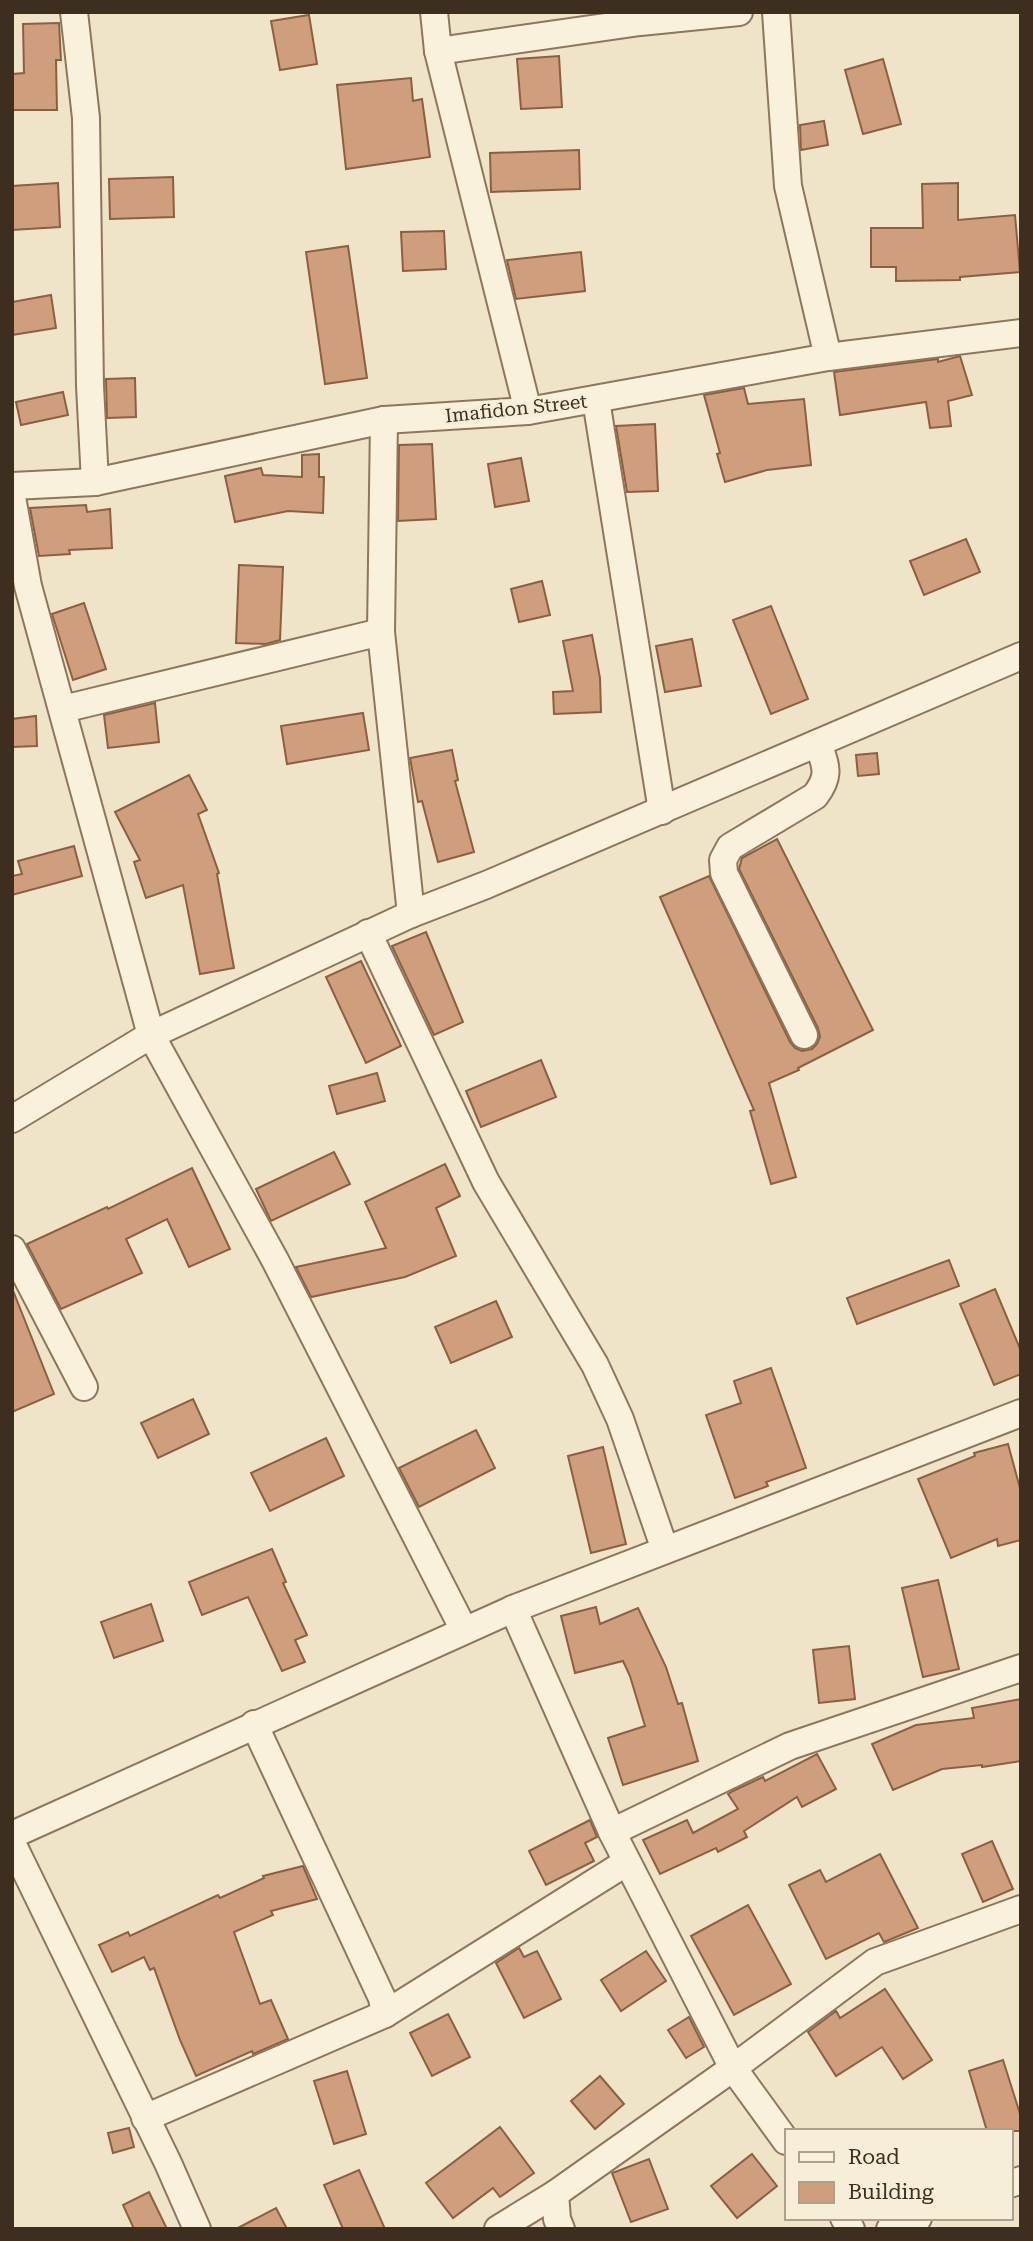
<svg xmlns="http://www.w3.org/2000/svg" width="1033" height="2241" font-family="'Roboto Serif',serif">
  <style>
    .building { fill: #cf9f7d; stroke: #8d5f41; stroke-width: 2 }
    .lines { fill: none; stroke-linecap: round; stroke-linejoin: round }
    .minor-casing { stroke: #8d765c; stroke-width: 30 }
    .minor { stroke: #faf1dc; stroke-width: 26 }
    .labels { text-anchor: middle; stroke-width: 6; stroke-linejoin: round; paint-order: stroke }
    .street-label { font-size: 19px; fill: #3d2e20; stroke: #f7eed8 }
  </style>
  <rect width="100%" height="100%" fill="#f0e4c8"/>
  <g class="building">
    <path d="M309,15L317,64L280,70L271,21Z"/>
    <path d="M59,23L61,60H56L57,110H13V74L24,73L23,24Z"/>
    <path d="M559,56L562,107L521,109L517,59Z"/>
    <path d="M883,59L901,124L863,134L845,70Z"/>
    <path d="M411,78L413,101L422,99L430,157L346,169L337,85Z"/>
    <path d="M824,121L828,145L801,150L800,125Z"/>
    <path d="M579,150L580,189L491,192L490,153Z"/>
    <path d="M173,177L174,217L110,219L109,179Z"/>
    <path d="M58,183L60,227L12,230V186Z"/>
    <path d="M958,183V220L1015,215L1020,272L960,277V280L896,281V267H871V228H923L922,184Z"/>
    <path d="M444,231L446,269L403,271L401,232Z"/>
    <path d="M348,246L367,378L325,384L306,252Z"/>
    <path d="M581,252L585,291L516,299L507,260Z"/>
    <path d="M51,295L56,328L12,335V302Z"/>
    <path d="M960,356L972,395L948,401L951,426L930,428L926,402L840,415L834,372L938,359V362Z"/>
    <path d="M135,378L136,417L107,418L106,379Z"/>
    <path d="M744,388L748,404L804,399L811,465L767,470L725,482L717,454L720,453L704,395Z"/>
    <path d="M63,392L68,415L21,425L16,402Z"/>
    <path d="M655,424L658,491L627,492L616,426Z"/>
    <path d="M432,444L436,519L398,521L399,445Z"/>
    <path d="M319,454V477H324L323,513L288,511L235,522L225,476L261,468L263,475L302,477V455Z"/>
    <path d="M521,458L529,501L495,507L488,464Z"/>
    <path d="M86,505L87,512L110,509L112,548L69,550L70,554L39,556L30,508Z"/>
    <path d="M966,539L980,572L924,595L910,561Z"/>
    <path d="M239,565L283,567L280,640L266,644L236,643Z"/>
    <path d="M542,581L550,615L519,622L511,589Z"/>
    <path d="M84,603L106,669L73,680L52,614Z"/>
    <path d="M771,606L808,699L771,714L733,620Z"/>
    <path d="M592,635L600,678L601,712L554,714L553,692L573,691L563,641Z"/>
    <path d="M692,639L701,686L665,692L656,646Z"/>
    <path d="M155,703L159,742L108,748L104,715Z"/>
    <path d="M363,713L369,750L287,764L281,726Z"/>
    <path d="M36,716L37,746L12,747V719Z"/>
    <path d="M452,750L458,780L455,781L474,852L438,862L422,801L418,802L410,758Z"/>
    <path d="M877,753L879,774L858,776L856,755Z"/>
    <path d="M189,775L207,810L198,814L219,873L217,874L234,968L200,974L183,885L146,898L134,862L140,860L115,812Z"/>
    <path d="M777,839L873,1030L798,1068L799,1070L769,1083L796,1177L771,1184L750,1111L754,1110L660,897L709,876L790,1042L795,1048L802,1051L812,1049L817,1044L820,1037L818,1028L739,869L742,858Z"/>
    <path d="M74,846L82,876L12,895V876L22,874L18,861Z"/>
    <path d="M426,932L463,1022L434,1035L392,946Z"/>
    <path d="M361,961L401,1046L366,1063L326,977Z"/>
    <path d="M541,1060L556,1097L481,1127L466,1091Z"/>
    <path d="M377,1073L385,1101L337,1114L329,1086Z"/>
    <path d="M334,1152L350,1184L271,1221L256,1189Z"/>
    <path d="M445,1164L460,1196L436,1208L456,1256L405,1277L311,1297L296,1267L386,1248L365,1202Z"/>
    <path d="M192,1168L230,1249L189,1267L167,1219L126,1239L142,1273L61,1309L27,1244L107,1207L108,1209Z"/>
    <path d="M949,1260L959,1286L857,1324L847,1298Z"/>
    <path d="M12,1288L54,1394L12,1412Z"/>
    <path d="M995,1289L1021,1351V1374L994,1385L960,1304Z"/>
    <path d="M496,1301L512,1337L451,1363L435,1327Z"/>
    <path d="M771,1368L806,1468L766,1482L768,1486L735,1498L706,1415L741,1403L734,1381Z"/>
    <path d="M193,1399L209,1434L158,1458L141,1423Z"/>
    <path d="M476,1430L495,1468L419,1507L399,1468Z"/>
    <path d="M326,1438L344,1476L270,1511L251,1473Z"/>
    <path d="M1008,1444L1021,1492V1540L998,1546L997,1539L951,1558L918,1479L975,1456L974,1453Z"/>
    <path d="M603,1447L626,1544L591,1553L568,1456Z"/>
    <path d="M272,1549L286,1582L283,1583L307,1635L295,1640L305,1662L282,1671L248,1597L202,1615L189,1582Z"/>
    <path d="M938,1580L959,1669L923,1677L902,1588Z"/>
    <path d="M151,1604L163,1641L114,1658L101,1622Z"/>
    <path d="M596,1607L600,1624L638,1608L666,1667L678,1704L682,1703L698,1761L623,1785L608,1738L645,1726L630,1676L623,1661L575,1673L561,1616Z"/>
    <path d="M849,1646L855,1699L819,1703L813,1650Z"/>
    <path d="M1021,1699V1761L982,1767V1765L942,1769L893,1790L872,1744L916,1725L974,1718L972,1708Z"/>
    <path d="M817,1754L836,1789L802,1807L797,1797L744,1831L747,1837L718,1852L716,1848L660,1874L643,1840L687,1820L693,1833L738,1809L728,1794L733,1791L763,1777L765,1781Z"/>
    <path d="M590,1820L597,1837L585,1843L594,1861L546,1885L529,1851Z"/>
    <path d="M992,1841L1013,1889L983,1902L962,1854Z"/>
    <path d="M880,1854L918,1928L884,1942L879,1933L826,1959L789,1885L820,1870L826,1882Z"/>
    <path d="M303,1866L317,1899L271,1911L273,1915L234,1932L260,2004L271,2000L288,2039L253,2054L252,2051L196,2076L180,2040L154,1968L150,1970L144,1957L112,1972L99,1945L128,1932L130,1936L218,1895L220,1898L264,1878L263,1876Z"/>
    <path d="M748,1905L791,1984L734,2015L691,1936Z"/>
    <path d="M519,1948L524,1957L537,1951L561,1999L524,2018L496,1963Z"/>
    <path d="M646,1951L666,1981L621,2011L601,1980Z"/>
    <path d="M885,1989L932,2060L903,2079L882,2047L836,2076L808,2032L836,2011L840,2018Z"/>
    <path d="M448,2014L470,2057L432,2076L410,2033Z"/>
    <path d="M689,2017L704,2047L686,2058L668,2030Z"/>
    <path d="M1003,2060L1021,2117V2131H987L969,2071Z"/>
    <path d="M347,2071L366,2134L334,2144L314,2081Z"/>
    <path d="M600,2076L624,2104L595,2129L571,2101Z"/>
    <path d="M500,2127L534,2173L500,2197L493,2188L453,2218L426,2183Z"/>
    <path d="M129,2128L134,2147L113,2153L108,2133Z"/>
    <path d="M752,2154L777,2186L737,2218L711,2186Z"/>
    <path d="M649,2159L668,2209L631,2222L612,2173Z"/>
    <path d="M359,2170L385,2229H343L324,2185Z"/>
    <path d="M149,2192L167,2229H134L123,2205Z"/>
    <path d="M276,2208L287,2229H236Z"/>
  </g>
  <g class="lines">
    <defs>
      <g id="minor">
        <path d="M74,12L86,118L90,386L95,482"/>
        <path d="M434,12L438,51"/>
        <path d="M776,12L788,186L828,357"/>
        <path d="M596,400L662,811"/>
        <path d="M528,411L438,51L640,22L739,12"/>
        <path d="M384,420L381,632L411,914"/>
        <path d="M12,486L95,482L384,420L528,411L828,357L1021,333"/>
        <path d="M12,497L28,586L151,1035L275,1260L464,1630"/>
        <path d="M63,709L381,632"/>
        <path d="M368,933L486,1182L595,1365L620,1419L665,1550"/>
        <path d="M804,1035L724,873L723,860L730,847L815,796C831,775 826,767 818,743"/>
        <path d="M12,1119L151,1035L411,914L486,885L1021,656"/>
        <path d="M12,1249L84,1387"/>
        <path d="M513,1609L612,1832L733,2068L786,2141"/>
        <path d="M254,1724L382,1998L385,2014"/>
        <path d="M612,1832L790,1746L1021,1668"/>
        <path d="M12,1835L513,1609L1021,1413"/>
        <path d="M12,1843L168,2163L197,2229"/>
        <path d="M145,2118L385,2014L627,1862"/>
        <path d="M1010,2184L1021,2180"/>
        <path d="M844,2218L851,2229"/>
        <path d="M498,2229L555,2194"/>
        <path d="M561,2229L557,2219L555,2194L733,2068L875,1962L1021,1909"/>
        <path d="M890,2229L918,2218"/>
      </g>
    </defs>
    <use href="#minor" class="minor-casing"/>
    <use href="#minor" class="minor"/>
  </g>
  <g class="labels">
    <g class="street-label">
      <text transform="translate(516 408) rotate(-6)" y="7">Imafidon Street</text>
    </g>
  </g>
  <rect width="1033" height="2241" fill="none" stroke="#3d2e20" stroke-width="28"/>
  <rect x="785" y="2129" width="228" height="91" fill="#f7eed8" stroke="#ada18e" stroke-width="2"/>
  <rect x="799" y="2152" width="35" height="10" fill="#faf1dc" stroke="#ada18e" stroke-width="2"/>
  <text x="848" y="2164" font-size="21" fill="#3d2e20">Road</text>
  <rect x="799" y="2182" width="35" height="21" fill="#cf9f7d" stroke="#ada18e" stroke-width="2"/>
  <text x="848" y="2199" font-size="21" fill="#3d2e20">Building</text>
</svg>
